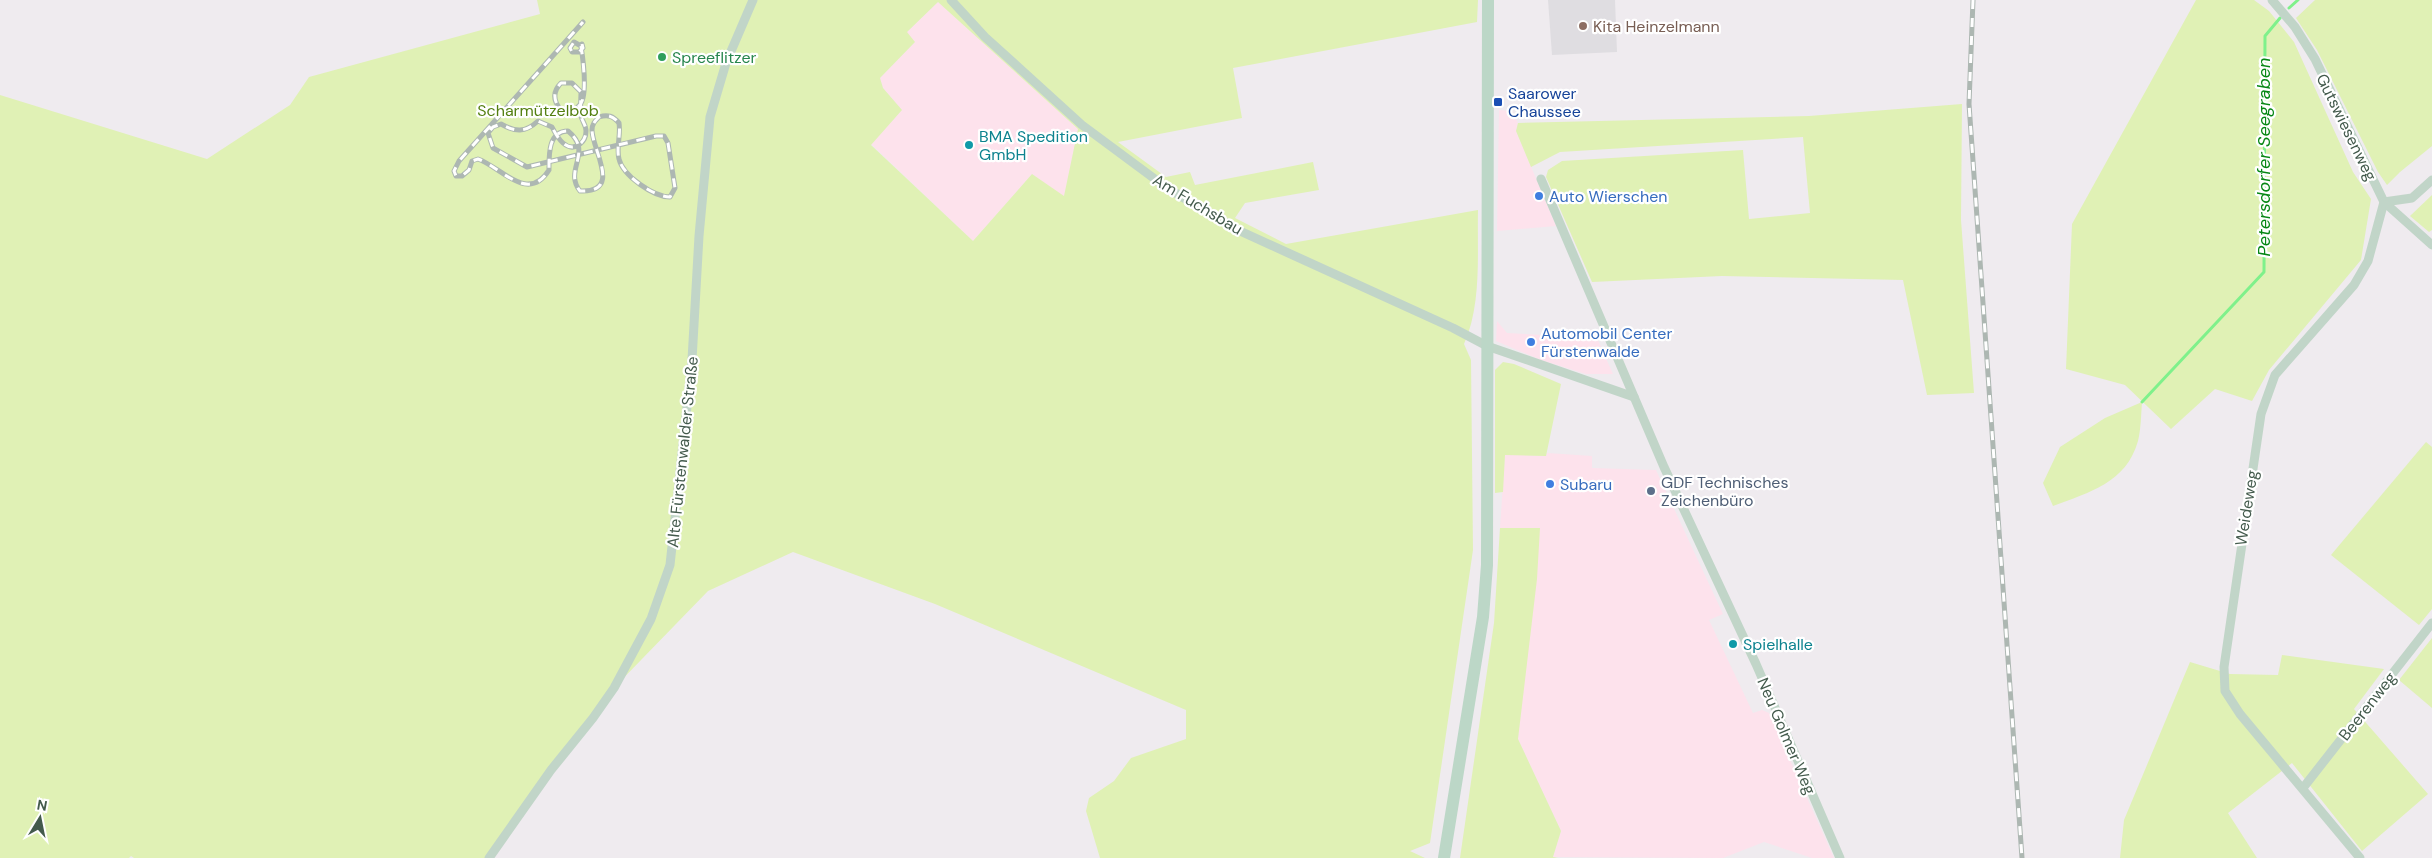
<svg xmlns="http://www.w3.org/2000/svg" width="2432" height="858" font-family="'DM Sans',sans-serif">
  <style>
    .commercial { fill: #fde2ec }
    .education { fill: #dfdde1 }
    .green { fill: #e0f1b5; fill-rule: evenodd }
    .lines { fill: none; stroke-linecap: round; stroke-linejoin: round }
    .stream { stroke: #7ff18b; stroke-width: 3 }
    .street { stroke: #c1d5c8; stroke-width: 9 }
    .secondary { stroke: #bcd7c7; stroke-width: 12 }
    .rail-casing { stroke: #adb7b2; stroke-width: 5 }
    .rail { stroke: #fff; stroke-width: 3; stroke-dasharray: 9; stroke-linecap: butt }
    .education-dot { fill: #8d6e63; stroke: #fff; stroke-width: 2 }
    .leisure-dot { fill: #2e9e5b; stroke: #fff; stroke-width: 2 }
    .transit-dot { fill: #1a4fb4; stroke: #fff; stroke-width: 2 }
    .culture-dot { fill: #0f9aa8; stroke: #fff; stroke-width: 2 }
    .shop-dot { fill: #3f7fe0; stroke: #fff; stroke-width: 2 }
    .service-dot { fill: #5c6f8a; stroke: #fff; stroke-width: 2 }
    .labels { text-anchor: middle; stroke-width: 4.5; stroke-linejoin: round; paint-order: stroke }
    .education-label { font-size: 16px; fill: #785e54; stroke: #fff; text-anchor: start }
    .leisure-label { font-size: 16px; fill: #27864d; stroke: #fff; text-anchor: start }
    .transit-label { font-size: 16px; fill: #164399; stroke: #fff; text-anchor: start }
    .park-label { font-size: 16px; fill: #537f10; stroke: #fff }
    .street-label { font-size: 16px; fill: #435a4c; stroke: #fff }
    .culture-label { font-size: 16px; fill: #0d838f; stroke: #fff; text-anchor: start }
    .shop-label { font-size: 16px; fill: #366cbe; stroke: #fff; text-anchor: start }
    .service-label { font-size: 16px; fill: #4e5e75; stroke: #fff; text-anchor: start }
    .water-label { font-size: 18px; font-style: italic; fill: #068714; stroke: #fff }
  </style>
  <rect width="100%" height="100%" fill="#efebef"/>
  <g class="commercial">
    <path d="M938,2L1078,129L1064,197L1032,174L973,241L871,144L902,110L883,88L880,78L915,42L906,33Z"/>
    <path d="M1499,110L1512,111L1518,123L1516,131L1556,226L1497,231Z"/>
    <path d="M1497,321L1507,333L1597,338L1613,374H1586L1541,360L1496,341Z"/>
    <path d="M1547,453L1592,456V468L1656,470L1723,614L1709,620L1753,713L1762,710L1769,713L1834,858H1812L1764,842L1723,858L1553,857L1561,831L1518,739L1539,528H1500L1505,454L1546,456Z"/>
  </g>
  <path class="education" d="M1548,0H1615L1617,52L1552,55Z"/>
  <g class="green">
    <path d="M537,0H1478L1477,22L1233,68L1242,118L1118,142L1166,177L1190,172L1195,185L1313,162L1319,190L1245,203L1235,218L1286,244L1478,210C1477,254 1482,304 1464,344L1471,360L1473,550L1430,843L1410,851L1425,858H1100L1086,811L1089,798L1114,781L1131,758L1186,739V710L935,604L793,552L708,591L608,694L485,858H134L131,856L129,858H0V95L207,159L290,105L309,77L540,14ZM938,2L1078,129L1064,196L1032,174L973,241L871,145L902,110L883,88L880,78L915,42L907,32Z"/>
    <path d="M2196,0H2254L2269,11L2294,42L2353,172L2371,199L2361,260L2269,370L2252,401L2215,389L2171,429L2125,385L2066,369L2072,224Z"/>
    <path d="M2315,0H2432V146L2400,172L2387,185L2378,172L2317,50L2296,18Z"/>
    <path d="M1962,104L1961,220L1974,393L1927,395L1903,280L1722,276L1592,282L1546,177L1548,170L1562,161L1743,150L1749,219L1810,213L1803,137L1560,152L1531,167L1516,131L1518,123L1809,116Z"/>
    <path d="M2432,195V230L2429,232L2410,216Z"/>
    <path d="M1503,362L1514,364L1561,384L1546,456L1505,455L1503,492L1495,493V370Z"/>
    <path d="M2142,402C2141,415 2141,429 2138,441C2126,483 2090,492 2053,506L2043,483L2060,447L2105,418Z"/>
    <path d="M2426,442L2432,447V609L2419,625L2331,555Z"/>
    <path d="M1500,528H1540L1537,579L1518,739L1561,831L1553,857L1558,858H1460L1494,623Z"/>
    <path d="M2432,638V708L2399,680Z"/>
    <path d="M2282,655L2384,669L2354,709L2428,794L2362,851L2292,763L2228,813L2257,858H2120L2124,820L2190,662L2230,674L2278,675Z"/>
  </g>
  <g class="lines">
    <g class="stream">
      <path d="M2289,8L2298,0"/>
      <path d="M2142,402L2264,272L2265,36L2280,18"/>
    </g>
    <g class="street">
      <path d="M951,0L985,37L1082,125L1167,188L1240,231L1453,328L1487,346L1634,397"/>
      <path d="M2272,0L2295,27L2315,59L2384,202L2432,245"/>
      <path d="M1541,179L1664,467L1756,664L1840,858"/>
      <path d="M2303,788L2432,623"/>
      <path d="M489,858L551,770L593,718L614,688L651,619L670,565L692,360L699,236L710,117L726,63L753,0"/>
      <path d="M2360,858L2240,714L2225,691L2224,667L2261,414L2275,375L2354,285L2368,261L2384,202L2412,198L2432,180"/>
    </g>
    <path class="secondary" d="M1444,858L1483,617L1487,565L1488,0"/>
    <defs>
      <g id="rail">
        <path d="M1973,0L1969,104L2022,858"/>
        <path d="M582,44L583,48L579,52H572L570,48L574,42L581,46C583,59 586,85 583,98C582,105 576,109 570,112L560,109C553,100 553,91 561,83H572L581,92C581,100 580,108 581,116C582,121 586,125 586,131C586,136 584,141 580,144C567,154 557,137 552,127L538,121C525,133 515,132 501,124L493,127L488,133L493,148L527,167C570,157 613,146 656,136H664L668,143L675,188L670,197C654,197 623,176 619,159C616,148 621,135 619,123C613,116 608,114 599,117C595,121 592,124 592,130C592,150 623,193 580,191C563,170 594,152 568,131C548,131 549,155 549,170C528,204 501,167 478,159L472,161L469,170L462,176H456L454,171L459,161L583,22"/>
      </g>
    </defs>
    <use href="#rail" class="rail-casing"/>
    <use href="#rail" class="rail"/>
  </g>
  <circle class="education-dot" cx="1583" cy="26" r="5"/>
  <circle class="leisure-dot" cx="662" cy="57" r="5"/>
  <rect class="transit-dot" x="1493" y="97" width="10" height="10" rx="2.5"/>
  <g class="culture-dot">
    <circle cx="969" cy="145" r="5"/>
    <circle cx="1733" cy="644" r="5"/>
  </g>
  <g class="shop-dot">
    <circle cx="1539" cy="196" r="5"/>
    <circle cx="1531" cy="342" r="5"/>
    <circle cx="1550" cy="484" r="5"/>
  </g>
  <circle class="service-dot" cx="1651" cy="491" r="5"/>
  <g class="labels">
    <g class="education-label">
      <text x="1593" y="32">Kita Heinzelmann</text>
    </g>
    <g class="leisure-label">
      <text x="672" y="63">Spreeflitzer</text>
    </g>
    <g class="transit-label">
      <text x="1508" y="99">Saarower<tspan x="1508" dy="18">Chaussee</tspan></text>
    </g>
    <g class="park-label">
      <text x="538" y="116">Scharmützelbob</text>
    </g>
    <g class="street-label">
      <text transform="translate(2347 127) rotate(64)" y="6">Gutswiesenweg</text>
      <text transform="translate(1198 204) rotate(31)" y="6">Am Fuchsbau</text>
      <text transform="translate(682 452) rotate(-84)" y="6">Alte Fürstenwalder Straße</text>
      <text transform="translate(2246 508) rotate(-81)" y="6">Weideweg</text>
      <text transform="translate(2367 706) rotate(-52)" y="6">Beerenweg</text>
      <text transform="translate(1787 736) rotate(67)" y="6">Neu Golmer Weg</text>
    </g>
    <g class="culture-label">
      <text x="979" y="142">BMA Spedition<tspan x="979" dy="18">GmbH</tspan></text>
      <text x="1743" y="650">Spielhalle</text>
    </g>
    <g class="shop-label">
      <text x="1549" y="202">Auto Wierschen</text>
      <text x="1541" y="339">Automobil Center<tspan x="1541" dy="18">Fürstenwalde</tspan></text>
      <text x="1560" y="490">Subaru</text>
    </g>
    <g class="service-label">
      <text x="1661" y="488">GDF Technisches<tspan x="1661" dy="18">Zeichenbüro</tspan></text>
    </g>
    <g class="water-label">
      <text transform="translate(2264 157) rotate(-90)" y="6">Petersdorfer Seegraben</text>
    </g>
  </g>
  <g transform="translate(40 818) rotate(10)" stroke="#ffffff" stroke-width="4" paint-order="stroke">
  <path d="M0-4L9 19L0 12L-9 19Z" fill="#435a4c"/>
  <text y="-8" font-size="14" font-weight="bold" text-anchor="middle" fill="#435a4c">N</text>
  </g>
</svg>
